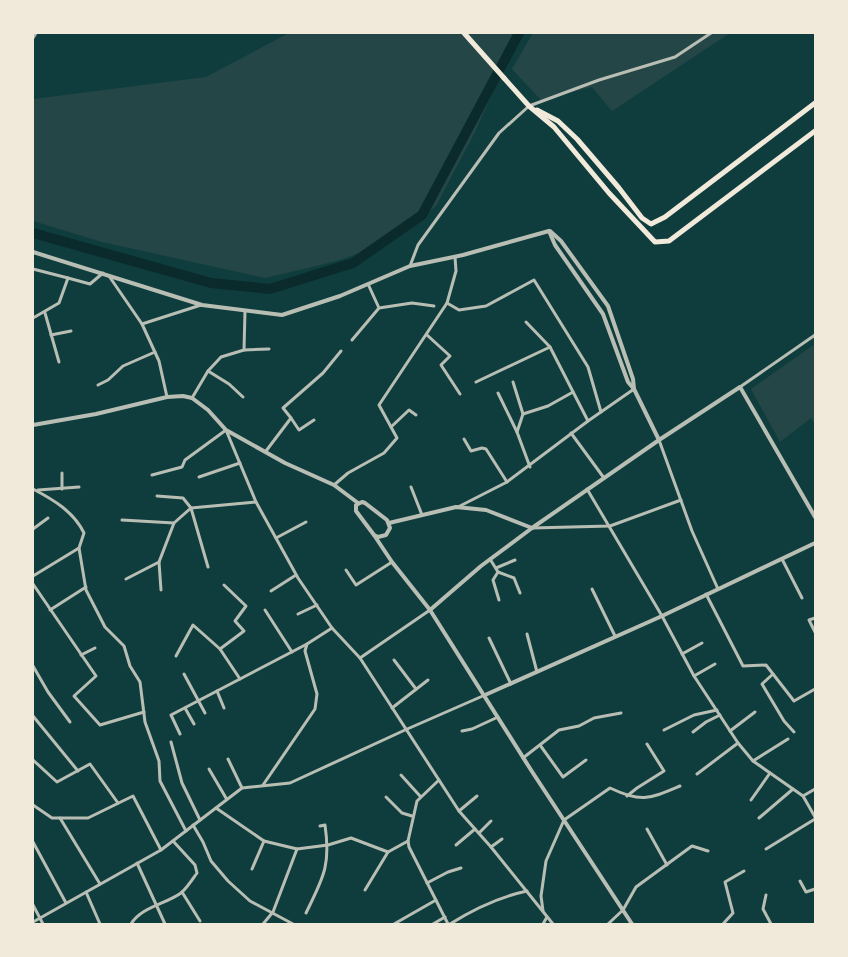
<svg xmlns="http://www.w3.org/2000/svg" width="848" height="957" font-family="Arial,sans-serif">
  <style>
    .green { fill: #244646 }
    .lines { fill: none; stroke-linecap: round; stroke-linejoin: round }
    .river { stroke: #0a2a2b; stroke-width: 10 }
    .minor { stroke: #b8beb3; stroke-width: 3 }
    .tertiary { stroke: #b8beb3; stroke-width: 4 }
    .primary { stroke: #f1e9da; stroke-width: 5 }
    .trunk { stroke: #f1e9da; stroke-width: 5 }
  </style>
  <rect width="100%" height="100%" fill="#0f3d3e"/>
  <g class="green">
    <path d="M289,33H519L475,132L436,206L385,245L333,262L265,278L102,242L33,221V99L206,77Z"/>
    <path d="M533,33H730L612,111L592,87L541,100L512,69Z"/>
    <path d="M815,344V425L811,418L780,442L751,389Z"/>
  </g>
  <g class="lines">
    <path class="river" d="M33,233L211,283L270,289L353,263L422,215L519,33"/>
    <g class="minor">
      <path d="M33,38L36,33"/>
      <path d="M410,266L418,245L499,133L529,106L599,80L675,57L711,33"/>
      <path d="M33,269L68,278"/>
      <path d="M109,276L142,324L159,361L167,397"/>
      <path d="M447,303L459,310L486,306L534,280L588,367L601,412"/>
      <path d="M379,308L412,303L434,306"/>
      <path d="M45,313L59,362"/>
      <path d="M33,318L59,303L68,278L90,284L103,273"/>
      <path d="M526,322L550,347L588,421"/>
      <path d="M142,324L201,305"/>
      <path d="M51,335L71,331"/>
      <path d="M427,335L450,356L441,365L460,394"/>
      <path d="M352,340L379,308L368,284"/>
      <path d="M244,350L269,349"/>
      <path d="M208,371L229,384L243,397"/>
      <path d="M476,382L550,347"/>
      <path d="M513,382L523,414L517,432L530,467"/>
      <path d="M98,385L108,380L123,366L155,352"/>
      <path d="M740,387L815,335"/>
      <path d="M498,393L517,432"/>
      <path d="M192,398L208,371L221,357L244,350L245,311"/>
      <path d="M523,414L548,406L573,392"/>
      <path d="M291,418L299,430L314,420"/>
      <path d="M391,427L409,410L416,415"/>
      <path d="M571,433L604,478"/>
      <path d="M464,439L471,451L482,448L486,449L507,482"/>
      <path d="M659,440L692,531L718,589"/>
      <path d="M266,451L291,418L283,408L323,373L341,351"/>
      <path d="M152,475L182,467L185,460L226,430L256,502L298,578L332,628L360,658L459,811L491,847L553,924"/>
      <path d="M199,477L240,463"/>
      <path d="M334,485L348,473L384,453L397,438L379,405L447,303L456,271L455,257"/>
      <path d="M411,487L422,515"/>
      <path d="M33,489C54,500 74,512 84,533L79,548L86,590L105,627L124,646L130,666L140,682L145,722L159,761L160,781L186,831"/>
      <path d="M62,489V473"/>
      <path d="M587,489L662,616L694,676L738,743L753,761L803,796L815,817"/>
      <path d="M38,490L79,487"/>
      <path d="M157,496L183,498L191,508L208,567"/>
      <path d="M458,507L507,482L588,421L634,389"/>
      <path d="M122,520L174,523"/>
      <path d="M532,528L610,526L681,500"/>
      <path d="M33,529L48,518"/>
      <path d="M276,538L306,522"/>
      <path d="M490,559L498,572L493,580L499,600"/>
      <path d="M782,559L802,598"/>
      <path d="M496,568L515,560"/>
      <path d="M346,570L356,585L392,562"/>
      <path d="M498,572L514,578L520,593"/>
      <path d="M33,576L79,548"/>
      <path d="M126,579L159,562"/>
      <path d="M33,584L96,676L74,696L100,725L144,712"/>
      <path d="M592,589L615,636"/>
      <path d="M161,590L159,562L174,523L191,508L256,502"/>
      <path d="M271,591L296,575"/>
      <path d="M706,594L743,666L766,665L794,701L815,689"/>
      <path d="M50,610L86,587"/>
      <path d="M265,610L292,652"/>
      <path d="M298,614L317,605"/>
      <path d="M815,618L809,620L815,632"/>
      <path d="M527,634L537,672"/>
      <path d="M489,638L511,684"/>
      <path d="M220,649L244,631L235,621L246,606L224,585"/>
      <path d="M682,654L702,643"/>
      <path d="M81,655L95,648"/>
      <path d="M176,656L193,625L220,649L240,679"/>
      <path d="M360,658L430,610"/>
      <path d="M394,660L416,689"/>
      <path d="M33,666L48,692L70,722"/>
      <path d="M184,674L205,713"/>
      <path d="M773,674L762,684L784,721L794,732"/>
      <path d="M694,676L715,664"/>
      <path d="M217,691L224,708"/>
      <path d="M185,708L194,724"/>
      <path d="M392,708L428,680"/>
      <path d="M33,716L78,771"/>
      <path d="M664,730L694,715L717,710"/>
      <path d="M462,731L472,729L498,717"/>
      <path d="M730,731L755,712"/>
      <path d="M693,732L706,722L720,715"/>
      <path d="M180,734L171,715L307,644L332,628"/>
      <path d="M171,742L182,783L200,820"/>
      <path d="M540,745L563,777L586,760"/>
      <path d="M523,758L559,730L579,726L594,718L621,713"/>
      <path d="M228,759L242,788"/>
      <path d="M33,760L57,782L90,764L118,803"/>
      <path d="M753,761L788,739"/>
      <path d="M209,769L226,798"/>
      <path d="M697,774L738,743"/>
      <path d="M401,775L420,796"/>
      <path d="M439,780L417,801L408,841L409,847L448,924"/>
      <path d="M263,785L315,709L317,694L305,651L307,644"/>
      <path d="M627,796L637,788L664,771L647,744"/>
      <path d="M803,796L815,789"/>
      <path d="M386,797L402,813L412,816"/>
      <path d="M751,800L770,773"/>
      <path d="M33,805L52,818H88L133,796L161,850"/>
      <path d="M216,808L264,841L297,849L328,845L351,838L388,852L408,841"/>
      <path d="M459,811L477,796"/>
      <path d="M60,818L100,884"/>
      <path d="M759,818L793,789"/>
      <path d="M193,825L203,842L211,861L228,881L250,901L293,924"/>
      <path d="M647,829L667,865"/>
      <path d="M479,833L491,821"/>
      <path d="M33,842L66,903"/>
      <path d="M456,845L475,829"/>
      <path d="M491,847L502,839"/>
      <path d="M766,849L815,819"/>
      <path d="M137,863L165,924"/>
      <path d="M252,869L264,841"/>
      <path d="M800,881L806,892L815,889"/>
      <path d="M427,883L448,872L461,868"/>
      <path d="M365,890L388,852"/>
      <path d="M86,892L100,924"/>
      <path d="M182,892L200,921"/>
      <path d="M766,895L763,909L771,924"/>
      <path d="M33,905L43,924"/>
      <path d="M543,911L541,896L546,861L564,820L610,788C642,803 649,799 680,786"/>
      <path d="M306,913C323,878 331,866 325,825L320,826"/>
      <path d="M33,922L161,850L242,788L290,783L405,730L485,695"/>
      <path d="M131,924C141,907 166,904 181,893C187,888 192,880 197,873L195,865L173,841"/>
      <path d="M263,924L273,912L297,849"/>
      <path d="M394,924L436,900"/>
      <path d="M433,924L445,917"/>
      <path d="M450,924C474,909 499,897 527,891"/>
      <path d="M543,924L547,917"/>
      <path d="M608,924L623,910L636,887L692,846L708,851"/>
      <path d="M723,924L733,913L725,882L744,871"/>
    </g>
    <g class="tertiary">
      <path d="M549,231L555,245L603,314L628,382L634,389L659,440"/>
      <path d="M550,231L561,241L608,306L633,379L634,389"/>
      <path d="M33,252L202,305L282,315L340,296L410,266L463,255L549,231"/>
      <path d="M33,425L96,414L167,397L183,396L192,398L208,410L226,430L285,463L334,485L358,503"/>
      <path d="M362,502L365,503L387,520L390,528L386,535L378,537L374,535L356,511V505Z"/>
      <path d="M389,523L456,507L486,510L532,528"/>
      <path d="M374,535L392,562L430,610L531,770L632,924"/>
      <path d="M430,610L481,566L532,528L659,440L740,387L815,517"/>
      <path d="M485,695L662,616L815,543"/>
    </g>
    <g class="primary">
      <path d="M504,78L529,106L554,127L609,193L655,242L669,241L815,131"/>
      <path d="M537,110L558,121L577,139L619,188L642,218L651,224L665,217L815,103"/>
    </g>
    <path class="trunk" d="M464,33L504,78"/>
  </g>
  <rect width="848" height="957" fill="none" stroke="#f1e9da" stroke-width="68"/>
</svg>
